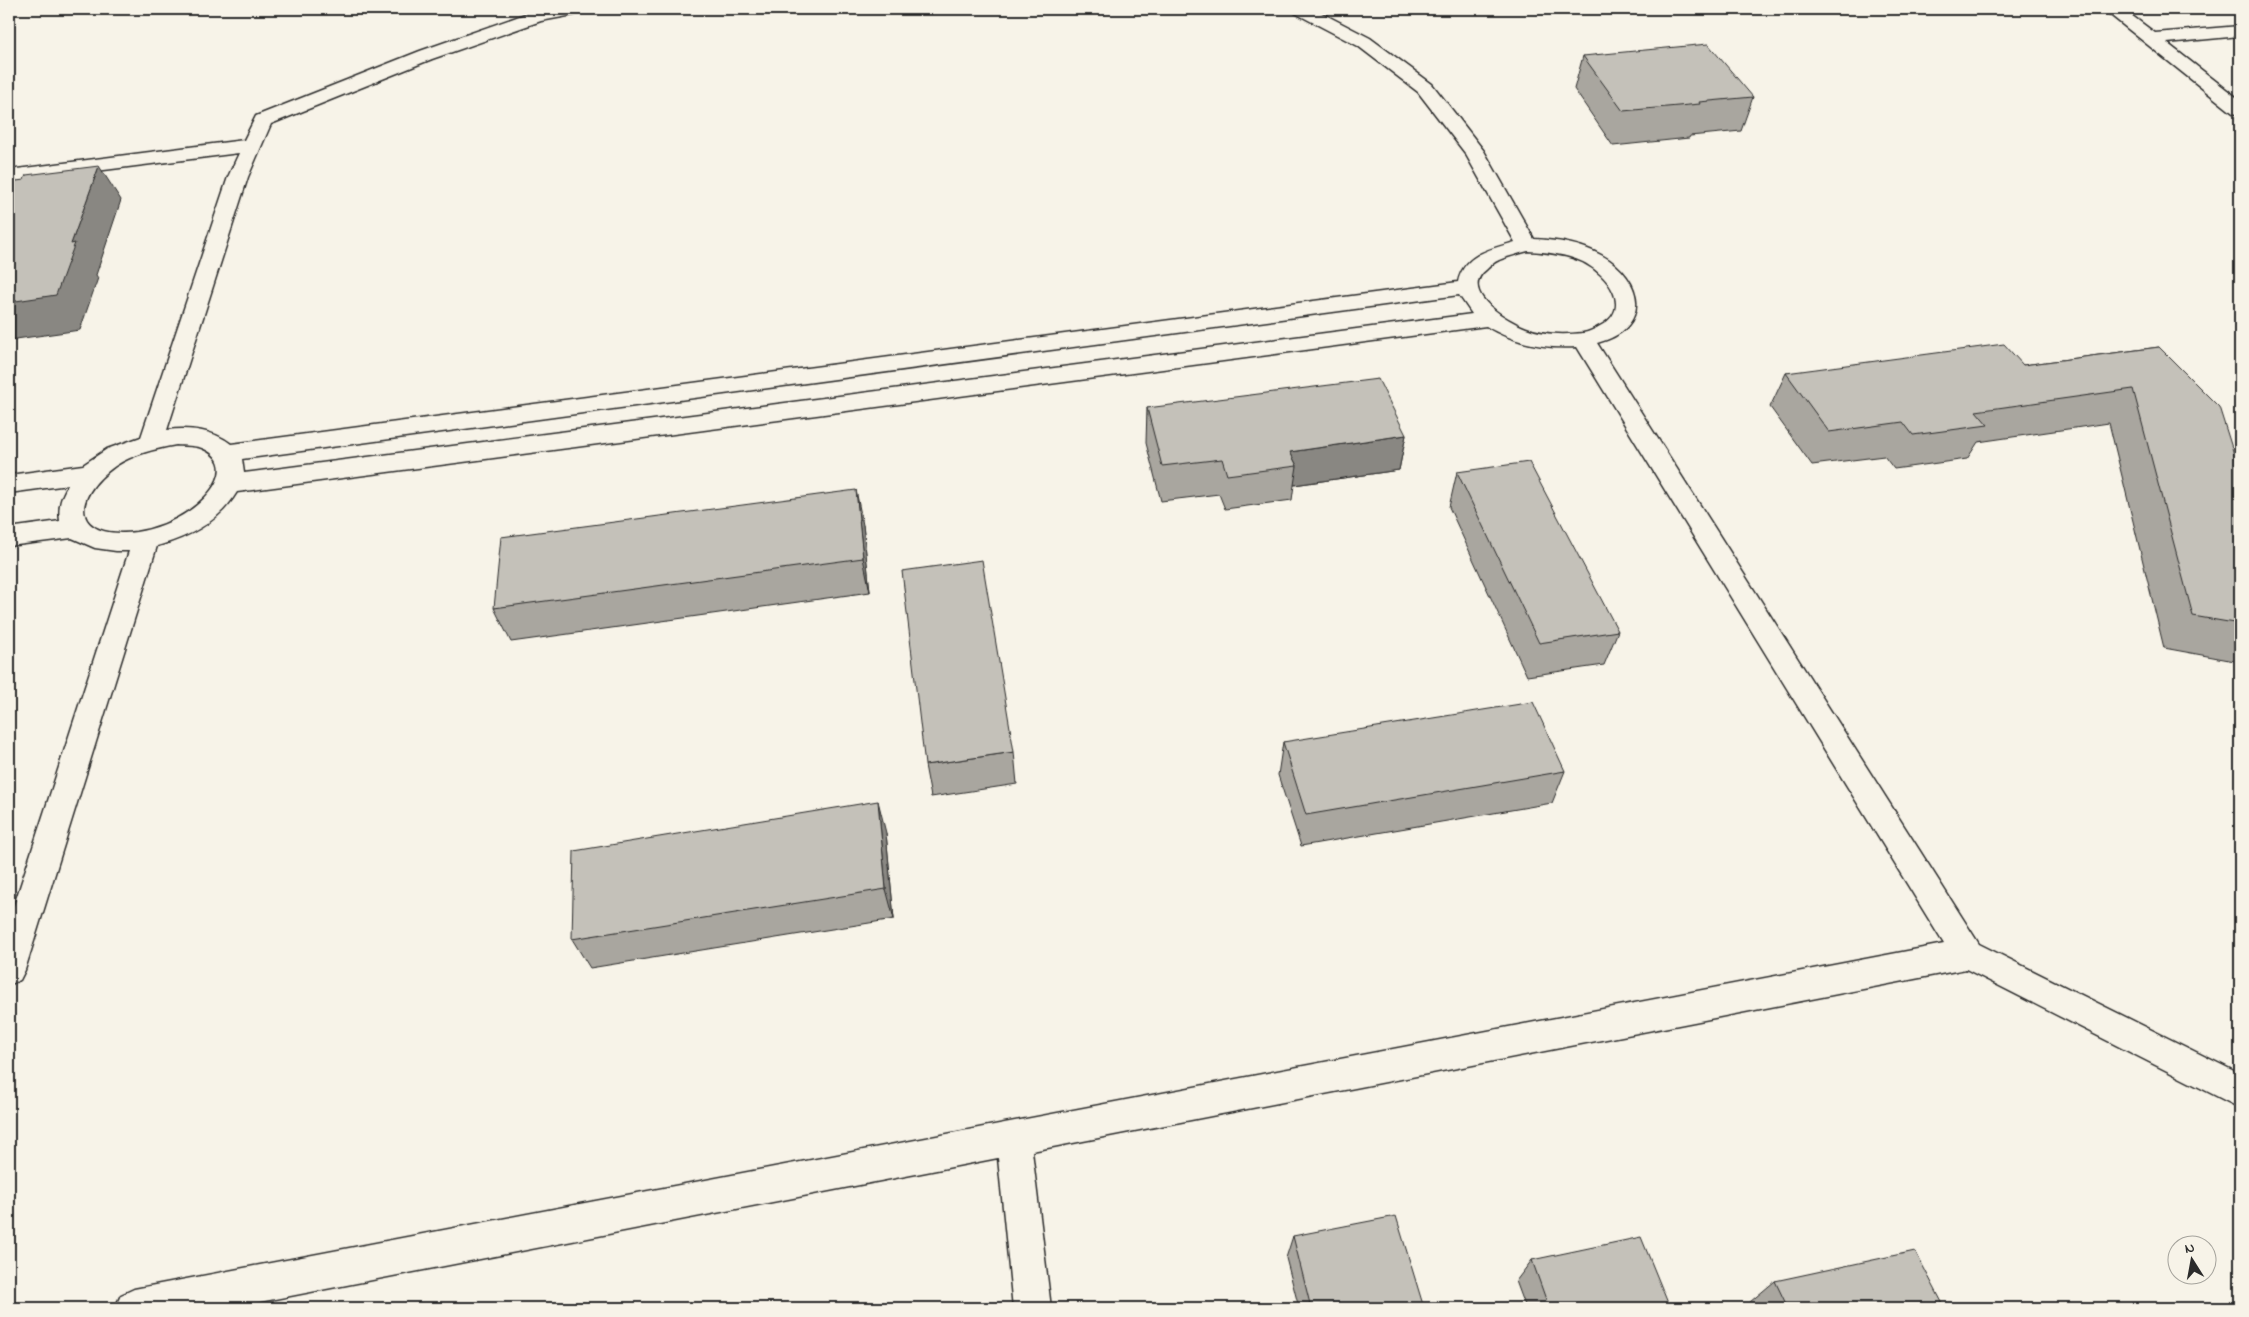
<svg xmlns="http://www.w3.org/2000/svg" width="2249" height="1317" font-family="'Indie Flower',sans-serif">
  <style>
    .lines { fill: none; stroke-linecap: round; stroke-linejoin: round }
    .service-casing { stroke: #2b2b2b; stroke-width: 3 }
    .service { fill: #f7f3e8; fill-rule: evenodd }
    .wall { fill: #a9a69f; stroke: #2b2b2b }
    .shaded-wall { fill: #898782; stroke: #2b2b2b }
    .building { fill: #c4c1b9; stroke: #2b2b2b }
  </style>
  <rect width="100%" height="100%" fill="#f7f3e8"/>
  <filter id="ink" filterUnits="userSpaceOnUse"><feTurbulence type="fractalNoise" baseFrequency=".02" numOctaves="2"/><feDisplacementMap in="SourceGraphic" scale="10" xChannelSelector="R" yChannelSelector="G"/><feConvolveMatrix kernelMatrix="1 2 1 2 8 2 1 2 1" color-interpolation-filters="sRGB"/></filter>
  <g filter="url(#ink)">
    <g class="lines">
      <defs>
        <g id="service">
          <path d="M549,9H587L584,13L541,21L432,59L271,124L248,177L167,430C189,427 214,430 231,444L1458,282C1464,254 1491,249 1515,242L1465,153L1418,92L1358,46L1295,13L1292,9H1314L1370,38L1432,84L1484,151L1534,239C1557,240 1581,244 1601,255C1645,279 1652,329 1597,343L1979,944L2240,1074V1108L1966,969L1032,1151L1051,1308H1013L998,1158L229,1308H115L121,1295L134,1289L1944,944L1577,347C1545,349 1514,343 1486,326L237,492C219,522 189,537 157,546L25,970L20,980L9,985V921L129,551H116L95,548L72,538L9,546V528L60,521C58,506 61,497 68,485L9,493V475L83,465L107,449L141,437L228,177L239,153L9,182V170L244,140L256,116L420,51L531,12ZM1528,251C1547,252 1566,254 1583,262C1607,274 1634,308 1600,326C1595,329 1589,332 1583,333C1565,335 1543,335 1526,328C1507,321 1457,292 1487,269C1490,266 1494,262 1499,260C1508,256 1518,254 1528,251ZM1459,295L1472,314L244,473L242,459ZM176,445C184,446 194,445 202,448C239,463 210,497 189,511C173,522 155,529 136,532C73,540 69,499 115,466C133,454 155,449 176,445Z"/>
          <path d="M2103,9H2123L2155,33L2240,26V36L2167,43L2240,100V115L2233,113Z"/>
        </g>
      </defs>
      <use href="#service" class="service-casing"/>
      <use href="#service" class="service"/>
    </g>
    <g class="wall">
      <path d="M1583,56L1753,97L1741,131L1690,136L1689,138L1613,146L1574,89Z"/>
      <path d="M2159,347L2240,473V662L2164,648L2109,423L1978,442L1967,459L1894,469L1884,456L1812,465L1770,407L1786,373L2023,365Z"/>
      <path d="M1147,408L1406,435L1399,470L1294,485L1292,500L1225,509L1219,494L1161,501L1146,443Z"/>
      <path d="M1457,472L1618,631L1604,665L1527,676L1449,507Z"/>
      <path d="M863,525L870,592L511,642L494,608Z"/>
      <path d="M1283,742L1565,771L1552,803L1301,846L1278,775Z"/>
      <path d="M1014,752L1017,784L931,797L925,765Z"/>
      <path d="M886,833L894,919L590,968L572,939Z"/>
      <path d="M1293,1236L1424,1308H1299L1286,1258Z"/>
      <path d="M1532,1260L1670,1308H1526L1516,1281Z"/>
      <path d="M1775,1281L1945,1308H1753L1750,1302Z"/>
    </g>
    <g class="shaded-wall">
      <path d="M99,166L121,200L96,275L98,278L80,330L9,340V302L71,244Z"/>
      <path d="M1406,435L1399,470L1294,485L1297,466L1290,452Z"/>
      <path d="M856,490L863,525L870,592L863,558Z"/>
      <path d="M878,801L886,833L894,919L886,889Z"/>
    </g>
    <g class="building">
      <path d="M1708,44L1753,97L1699,102L1700,104L1623,111L1583,56Z"/>
      <path d="M99,166L71,244L75,243L56,295L9,302V182L24,180L26,175Z"/>
      <path d="M2004,344L2023,365L2159,347L2219,407L2240,473V624L2193,616L2133,389L1976,411L1988,425L1913,435L1903,422L1829,432L1786,373Z"/>
      <path d="M1378,379L1406,435L1290,452L1297,466L1227,475L1222,459L1162,466L1147,408Z"/>
      <path d="M1529,462L1618,631L1539,643L1457,472Z"/>
      <path d="M856,490L863,558L494,608L501,537Z"/>
      <path d="M982,560L1014,752L925,765L902,571Z"/>
      <path d="M1533,702L1565,771L1306,815L1283,742Z"/>
      <path d="M878,801L886,889L572,939L574,851Z"/>
      <path d="M1396,1216L1424,1308H1311L1293,1236Z"/>
      <path d="M1641,1237L1670,1308H1549L1532,1260Z"/>
      <path d="M1915,1251L1945,1308H1788L1775,1281Z"/>
    </g>
  </g>
  <rect width="2249" height="1317" fill="none" stroke="#f7f3e8" stroke-width="30"/>
  <rect x="15" y="15" width="2219" height="1287" fill="none" stroke="#2b2b2b" stroke-width="2" filter="url(#ink)"/>
  <g transform="translate(2192 1260) rotate(349)"><circle r="24" fill="#f7f3e8" stroke="#a5a39c"/>
  <path d="M0-4L9 19L0 12L-9 19Z" fill="#2b2b2b"/>
  <text y="-8" font-size="14" font-weight="bold" text-anchor="middle" fill="#2b2b2b">N</text>
  </g>
</svg>
